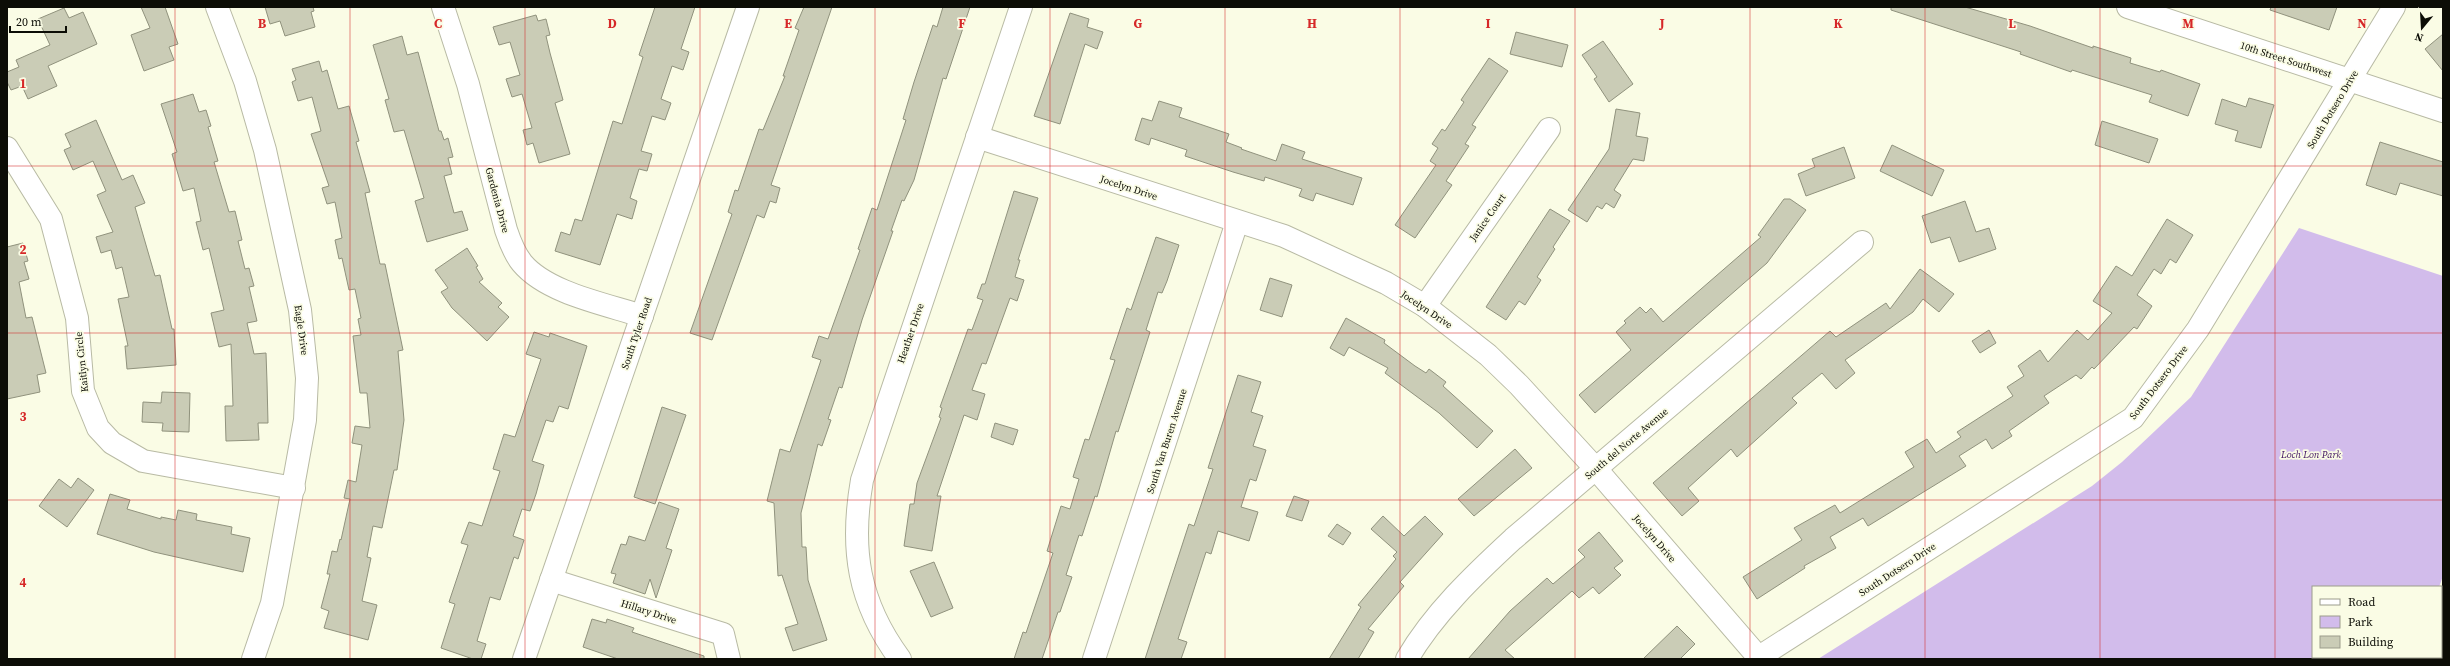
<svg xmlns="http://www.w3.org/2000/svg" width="2450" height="666" font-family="'Source Serif 4',serif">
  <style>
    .green { fill: #d2bceb }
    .building { fill: #caccb6; stroke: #90927d }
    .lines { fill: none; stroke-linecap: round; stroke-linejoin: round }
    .street-casing { stroke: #b8baa4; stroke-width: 24 }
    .secondary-casing { stroke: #b8baa4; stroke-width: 24 }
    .street { stroke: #fff; stroke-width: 22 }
    .secondary { stroke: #fff; stroke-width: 22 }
    .grid { fill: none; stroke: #d62828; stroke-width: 1; stroke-opacity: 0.55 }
    .labels { text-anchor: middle; stroke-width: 3.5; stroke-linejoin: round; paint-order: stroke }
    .street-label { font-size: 10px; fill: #0c0d06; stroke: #fafce5 }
    .park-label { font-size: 10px; font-style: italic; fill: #3f1061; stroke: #fafce5 }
    .grid-label { font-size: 13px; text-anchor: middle; font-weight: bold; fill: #d62828; stroke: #fafce5; stroke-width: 3.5; stroke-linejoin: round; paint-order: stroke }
  </style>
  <rect width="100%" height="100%" fill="#fafce5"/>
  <path class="green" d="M2299,228L2443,276V576L2439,587H2313V657H2417L2416,659H1818L2092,486L2122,462L2191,397Z"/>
  <g class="building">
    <path d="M141,7H165L178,44L169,47L174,60L144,71L131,35L150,28Z"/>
    <path d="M265,7H313L314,11L311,12L315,27L285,36L280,21L270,24Z"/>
    <path d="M655,7H695L681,49L689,52L683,70L672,66L661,99L671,103L665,120L652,116L641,151L652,154L647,171L639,169L630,198L637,201L632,219L617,214L600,265L555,251L561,232L570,235L575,219L582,221L613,121L622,124L643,57L639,55Z"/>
    <path d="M804,7H832L771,185L780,188L776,203L770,201L764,218L757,215L712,340L690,333L732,214L728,212L735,190L738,191L759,129L763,130L785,76H783L799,30L795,28Z"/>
    <path d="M943,7H970L946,79L943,78L914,180L904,201L902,200L891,231H893L862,320L842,388L839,387L828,419L831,420L822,446L818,444L801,513L802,547H806L808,580L827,640L793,651L785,628L798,624L782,575L778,576L774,503L767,501L780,449L790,452L821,360L812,357L819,336L828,339L860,250L858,249L872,208L877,210L906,120L903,119L914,82L933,25L937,27Z"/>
    <path d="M1891,7H1965L2030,26L2093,48V46L2131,58L2130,63L2160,72L2161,70L2200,84L2188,116L2149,102L2152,95L2072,70L2071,72L2020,54L2021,52L1891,10Z"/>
    <path d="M2271,7H2337L2329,30L2270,10Z"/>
    <path d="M64,8L69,18L83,12L97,44L48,66L57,86L28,99L22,86L11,90L7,82V72L19,67L16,60L50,45L38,19Z"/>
    <path d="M1070,13L1089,19L1087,27L1103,32L1097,49L1085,44L1060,124L1034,116Z"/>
    <path d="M536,15L538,21L546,19L550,35L546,36L550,53L563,100L555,103L570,154L539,163L533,143L527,145L523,130L532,128L522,94L512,97L506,79L520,75L510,42L499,45L493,27Z"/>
    <path d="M1516,32L1568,45L1562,67L1510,54Z"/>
    <path d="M2443,34V71L2425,49Z"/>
    <path d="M402,36L407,55L418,52L439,131H441L444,140L448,138L453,157L448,158L452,174L444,176L454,213L462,211L468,230L427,242L415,201L424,198L404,130L394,132L385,100L389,99L373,45Z"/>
    <path d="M1603,41L1633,84L1609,102L1594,79L1597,77L1582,55Z"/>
    <path d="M1489,58L1508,71L1472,125L1476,127L1465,144L1469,146L1446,181L1452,185L1415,238L1395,225L1436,165L1430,161L1438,148L1432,144L1442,129L1445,131L1464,102L1461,100Z"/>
    <path d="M319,61L322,72L327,70L338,109L349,106L359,141L356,142L370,192L365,193L380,264H385L403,350L398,351L404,420L397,470H394L382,528L373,526L367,557L371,558L362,601L377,605L368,640L324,628L329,611L321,608L330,574H327L332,551L337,552L340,539L341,540L350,499L344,498L348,480L356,482L362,445L352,443L355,426L370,428L367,393H360L353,336L361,335L358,319L361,318L355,289L349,290L342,258L339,259L335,240L342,238L335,202L327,204L322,188L329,186L311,134L321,131L312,97L298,101L292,82L296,80L292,69Z"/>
    <path d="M193,94L199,112L206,110L211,126L208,127L218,161L214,162L229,212L235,211L242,240L238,241L245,269L249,268L254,286L249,287L257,321L247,323L254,354L266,353L267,382L268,423H258L259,440L226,441L225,406H233L231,344L219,347L211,313L224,310L209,248L203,250L196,222L201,221L194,188L183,191L172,154L177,152L161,104Z"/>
    <path d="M2249,98L2274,105L2261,148L2235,141L2238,131L2215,124L2222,99L2246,107Z"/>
    <path d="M1159,101L1182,108L1179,117L1229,134L1226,142L1242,148L1241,149L1276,161L1282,144L1305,152L1302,159L1362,178L1353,205L1316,193L1313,201L1299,196L1302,189L1265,177L1264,181L1233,172L1185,156L1187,150L1151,138L1149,145L1135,140L1142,118L1152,121Z"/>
    <path d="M1616,109L1640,113L1636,136L1648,138L1644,161L1633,159L1614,190L1621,195L1614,208L1606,203L1602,209L1597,206L1587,222L1568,210L1609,149Z"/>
    <path d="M96,120L122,180L133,175L145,203L135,207L155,276L160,275L172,329H174L176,365L127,369L125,346H128L118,299L129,297L122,267L116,269L111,250L101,253L96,237L113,232L97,195L106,191L93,161L73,170L64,150L71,147L65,134Z"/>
    <path d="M2102,121L2158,139L2149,163L2095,145Z"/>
    <path d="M2380,142L2443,162V196L2400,183L2396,195L2366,185Z"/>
    <path d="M1892,145L1944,170L1932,196L1880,171Z"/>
    <path d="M1844,147L1855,178L1806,196L1798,174L1815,167L1812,159Z"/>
    <path d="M1014,191L1038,198L1018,260H1020L1015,277L1024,280L1017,301L1010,298L986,364L982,363L972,390L985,394L977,420L964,415L937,496H941L932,551L904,546L910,504H914L917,483L941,418L939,417L942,408L940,407L968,329L972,330L983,300L977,298L982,284H985Z"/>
    <path d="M1784,199H1790L1806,210L1767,263L1595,413L1579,395L1631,350L1616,332L1626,323L1624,321L1640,307L1646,313L1651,308L1663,322L1761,237L1758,235Z"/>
    <path d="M1965,201L1976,232L1989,228L1996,249L1959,262L1950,237L1931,243L1922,216Z"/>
    <path d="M1550,209L1570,221L1553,247L1555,249L1537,277L1541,280L1525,305L1519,301L1506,320L1486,307Z"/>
    <path d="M2167,219L2193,235L2176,263L2170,259L2161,274L2154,269L2137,295L2152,306L2137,329L2134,327L2094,369L2092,367L2081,379L2076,375L2044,396L2049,403L2009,431L2012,436L1992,449L1986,439L1959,456L1966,466L1868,526L1863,518L1830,537L1836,548L1804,566L1805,568L1757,599L1743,577L1802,540L1794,528L1835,505L1840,513L1914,467L1905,452L1927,439L1936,453L1961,437L1957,432L2013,396L2007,387L2024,376L2018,366L2040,350L2048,362L2077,330L2088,340L2112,313L2093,301L2116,266L2132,276Z"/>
    <path d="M1156,237L1179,245L1167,281L1162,293L1158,292L1146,330L1150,332L1118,432L1116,431L1097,497L1095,496L1082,536L1079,535L1066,575L1072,577L1060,612H1058L1042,659H1014L1023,632L1026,633L1053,553L1047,551L1061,506L1070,509L1079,479L1073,477L1085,439L1089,440L1115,360L1110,359L1127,308L1131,310Z"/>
    <path d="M23,243L28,261L24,262L29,279L19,282L26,318L32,317L46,373L37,375L40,392L7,399V247Z"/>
    <path d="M467,248L478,266L476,267L483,279L479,282L502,303L498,307L509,317L487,341L452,308L441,292L448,288L435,270Z"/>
    <path d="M1920,269L1954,294L1939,312L1923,299L1913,312L1845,360L1855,373L1836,389L1822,373L1792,398L1797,403L1737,457L1731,449L1688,488L1699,501L1682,516L1653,483L1830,331L1836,337L1886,303L1890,309Z"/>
    <path d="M1270,278L1292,285L1282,317L1260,310Z"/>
    <path d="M1346,318L1385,340L1384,343L1415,366L1426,373L1429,369L1446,382L1443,386L1493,431L1477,448L1439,413L1385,373L1388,368L1349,347L1344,356L1330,348Z"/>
    <path d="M1989,330L1996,343L1980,353L1972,341Z"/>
    <path d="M534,332L549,337L550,333L587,346L568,409L559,406L553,422L546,420L532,461L544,465L536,494L530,511L522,509L513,536L524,540L518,559L514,557L500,600L490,597L477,641L486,644L481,659H473L441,648L455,604L449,602L468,545L461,543L469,522L482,526L500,471L493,469L504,434L515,437L541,359L526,354Z"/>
    <path d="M1238,375L1261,382L1251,412L1263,416L1253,446L1266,450L1256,481L1250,479L1241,507L1258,512L1249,541L1218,531L1211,554L1206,552L1178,639L1187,642L1181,659H1145L1189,524L1194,526L1213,469L1208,468Z"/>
    <path d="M162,392L190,393L189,432L162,431L163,423L142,422L143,402L161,403Z"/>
    <path d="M662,407L686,415L655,504L634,497Z"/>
    <path d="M995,423L1018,430L1013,445L991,437Z"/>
    <path d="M1515,449L1532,468L1474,516L1458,499Z"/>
    <path d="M78,478L94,490L67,527L39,506L59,479L71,488Z"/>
    <path d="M110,494L130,500L127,509L161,519V517L176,520L178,510L197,514L196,520L232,527L231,534L250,538L243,572L154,552L97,534Z"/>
    <path d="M1294,496L1309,501L1302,521L1286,516Z"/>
    <path d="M659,502L679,509L666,548L672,550L656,598L650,579L645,594L613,583L616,574L611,573L621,544L626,545L629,536L645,541Z"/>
    <path d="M1383,516L1404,536L1425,516L1443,534L1400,582L1404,586L1368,629L1374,632L1358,659H1329L1361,607L1358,605L1396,559L1393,556L1397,552L1371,529Z"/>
    <path d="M1337,524L1351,533L1343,545L1328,536Z"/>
    <path d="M1599,532L1623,561L1614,568L1621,575L1599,594L1593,587L1579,598L1572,591L1505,650L1515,659H1468L1510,611L1547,578L1553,584L1585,557L1578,550Z"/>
    <path d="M934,562L953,608L931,617L910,571Z"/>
    <path d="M592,619L606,623L607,619L634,628L632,632L704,656V659H618L583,647Z"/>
    <path d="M1677,626L1695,644L1680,659H1643Z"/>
  </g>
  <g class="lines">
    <defs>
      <g id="street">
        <path d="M217,7L245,81L265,150L300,310L307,378L305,420L272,603L253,659"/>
        <path d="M443,7L468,84L506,230C510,242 514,253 522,263C547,293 605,304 642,316"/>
        <path d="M2128,7L2443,111"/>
        <path d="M977,137L1284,236L1386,283L1425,306L1488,355L1519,385L1596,469L1760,659"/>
        <path d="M7,148L51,219L77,318L83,391L98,428L112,443L143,461L294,488"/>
        <path d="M1425,306L1549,129"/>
        <path d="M551,580L723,634L729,659"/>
        <path d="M900,659C858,602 850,549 862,480L1021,7"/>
        <path d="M1094,659L1237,222"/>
        <path d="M1407,659C1434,613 1474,575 1513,539L1862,242"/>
        <path d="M1756,659L2133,418L2198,329L2394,7"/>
      </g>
      <path id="secondary" d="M524,659L748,7"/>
    </defs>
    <use href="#street" class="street-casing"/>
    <use href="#secondary" class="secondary-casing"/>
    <use href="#street" class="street"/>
    <use href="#secondary" class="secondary"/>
  </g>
  <path class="grid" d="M175,7V659M350,7V659M525,7V659M700,7V659M875,7V659M1050,7V659M1225,7V659M1400,7V659M1575,7V659M1750,7V659M1925,7V659M2100,7V659M2275,7V659M7,166H2443M7,333H2443M7,500H2443"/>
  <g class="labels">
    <g class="street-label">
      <text transform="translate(2286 59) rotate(18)" y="4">10th Street Southwest</text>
      <text transform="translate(2332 109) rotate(-59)" y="4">South Dotsero Drive</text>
      <text transform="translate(1129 187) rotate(18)" y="4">Jocelyn Drive</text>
      <text transform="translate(498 200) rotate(75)" y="4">Gardenia Drive</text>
      <text transform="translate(1487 217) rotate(-55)" y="4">Janice Court</text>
      <text transform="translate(1427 309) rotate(34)" y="4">Jocelyn Drive</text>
      <text transform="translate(302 330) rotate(82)" y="4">Eagle Drive</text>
      <text transform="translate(636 333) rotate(-71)" y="4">South Tyler Road</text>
      <text transform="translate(910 333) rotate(-71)" y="4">Heather Drive</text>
      <text transform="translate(81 362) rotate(-96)" y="4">Kaitlyn Circle</text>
      <text transform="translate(2158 382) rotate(-53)" y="4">South Dotsero Drive</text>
      <text transform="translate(1166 441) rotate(-72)" y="4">South Van Buren Avenue</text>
      <text transform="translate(1626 443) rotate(-40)" y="4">South del Norte Avenue</text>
      <text transform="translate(1655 538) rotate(49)" y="4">Jocelyn Drive</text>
      <text transform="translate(1897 569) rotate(-33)" y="4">South Dotsero Drive</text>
      <text transform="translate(649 611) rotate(18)" y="4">Hillary Drive</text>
    </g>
    <g class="park-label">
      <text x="2311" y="458">Loch Lon Park</text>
    </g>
  </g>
  <g class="grid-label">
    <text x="262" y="28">B</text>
    <text x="438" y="28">C</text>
    <text x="612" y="28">D</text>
    <text x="788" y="28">E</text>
    <text x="962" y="28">F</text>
    <text x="1138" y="28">G</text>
    <text x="1312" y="28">H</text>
    <text x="1488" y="28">I</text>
    <text x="1662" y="28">J</text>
    <text x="1838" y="28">K</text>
    <text x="2012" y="28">L</text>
    <text x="2188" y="28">M</text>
    <text x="2362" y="28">N</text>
    <text x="23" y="88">1</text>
    <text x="23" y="254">2</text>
    <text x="23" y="421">3</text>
    <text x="23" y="587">4</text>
  </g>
  <rect width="2450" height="666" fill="none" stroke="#0c0d06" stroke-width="16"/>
  <rect x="2312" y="586" width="130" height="72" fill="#fafce5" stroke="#9b9c8c"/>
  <rect x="2320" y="599" width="20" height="6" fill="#ffffff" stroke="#9b9c8c"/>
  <text x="2348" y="606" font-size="12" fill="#0c0d06">Road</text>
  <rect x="2320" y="616" width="20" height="12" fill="#d2bceb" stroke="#9b9c8c"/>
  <text x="2348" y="626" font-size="12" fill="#0c0d06">Park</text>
  <rect x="2320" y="636" width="20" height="12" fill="#caccb6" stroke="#9b9c8c"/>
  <text x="2348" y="646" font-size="12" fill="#0c0d06">Building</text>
  <g transform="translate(2422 28) rotate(198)" stroke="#fafce5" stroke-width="3" paint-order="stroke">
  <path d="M0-3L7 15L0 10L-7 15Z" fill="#0c0d06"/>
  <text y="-6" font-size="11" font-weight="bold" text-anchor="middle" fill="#0c0d06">N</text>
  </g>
  <path d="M10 26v6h56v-6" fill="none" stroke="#0c0d06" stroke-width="2"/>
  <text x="16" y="26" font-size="12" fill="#0c0d06" stroke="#fafce5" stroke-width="3" paint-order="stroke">20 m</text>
</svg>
